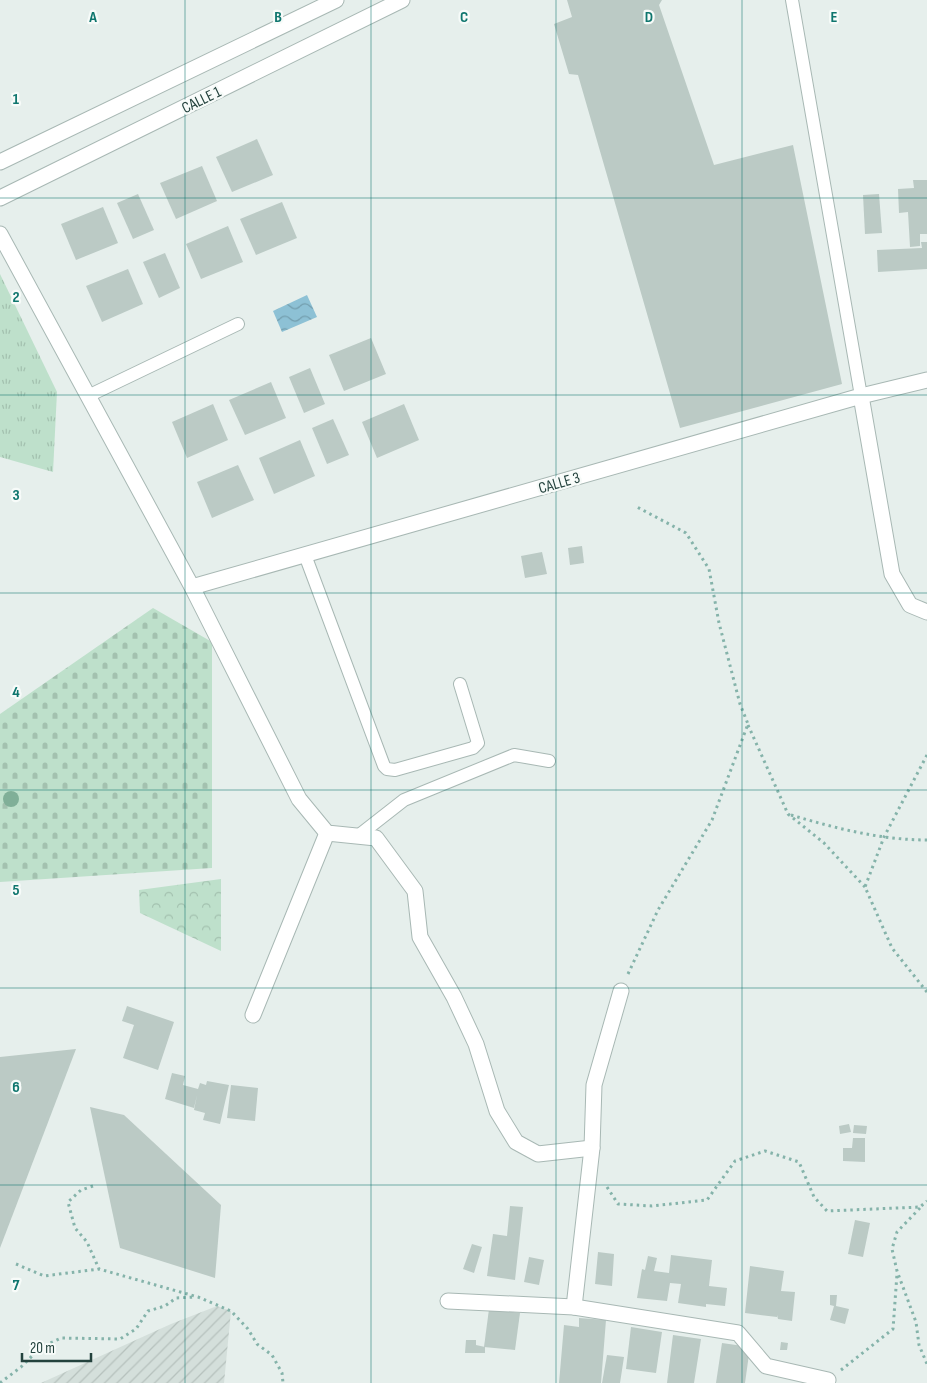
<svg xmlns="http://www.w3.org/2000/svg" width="927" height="1383" font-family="'Sofia Sans Condensed',sans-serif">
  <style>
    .industrial { fill: url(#industrial-furrows) }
    .grass { fill: url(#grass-tufts) }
    .forest { fill: url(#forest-crowns) }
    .cemetery { fill: url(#cemetery-stones) }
    .water { fill: url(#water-waves) }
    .building { fill: #bbcac5 }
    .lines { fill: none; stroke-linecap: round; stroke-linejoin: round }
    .service-casing { stroke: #a8b8b4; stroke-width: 14 }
    .minor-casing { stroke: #a8b8b4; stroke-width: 17 }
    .tertiary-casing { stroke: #a8b8b4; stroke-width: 17 }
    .path { stroke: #85b3aa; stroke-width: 3; stroke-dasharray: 2.5 4; stroke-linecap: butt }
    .service { stroke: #fff; stroke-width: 12 }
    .minor { stroke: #fff; stroke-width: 15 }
    .tertiary { stroke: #fff; stroke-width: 15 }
    .tree { fill: #80af98 }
    .grid { fill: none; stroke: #0f766e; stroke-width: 1; stroke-opacity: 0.55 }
    .labels { text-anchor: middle; stroke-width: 4.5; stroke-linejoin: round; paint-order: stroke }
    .street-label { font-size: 16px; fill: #23423d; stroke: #f7fbf9 }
    .grid-label { font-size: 16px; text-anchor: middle; font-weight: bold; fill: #0f766e; stroke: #f7fbf9; stroke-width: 4.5; stroke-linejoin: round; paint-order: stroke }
  </style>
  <defs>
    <pattern id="industrial-furrows" width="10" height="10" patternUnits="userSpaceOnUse" patternTransform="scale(1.25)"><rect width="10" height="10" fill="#d4dfdb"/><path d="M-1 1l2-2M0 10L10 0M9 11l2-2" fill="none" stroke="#b6c1bd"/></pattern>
    <pattern id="grass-tufts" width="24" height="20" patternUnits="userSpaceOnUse" patternTransform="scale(1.25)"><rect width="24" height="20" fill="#bee0cb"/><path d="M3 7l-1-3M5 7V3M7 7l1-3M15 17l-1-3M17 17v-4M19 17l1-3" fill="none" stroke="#a3c1af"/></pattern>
    <pattern id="forest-crowns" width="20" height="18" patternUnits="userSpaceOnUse" patternTransform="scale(1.25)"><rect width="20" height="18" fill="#bee0cb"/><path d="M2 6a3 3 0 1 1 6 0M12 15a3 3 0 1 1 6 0" fill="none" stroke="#a3c1af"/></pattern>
    <pattern id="cemetery-stones" width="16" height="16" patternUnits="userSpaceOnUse" patternTransform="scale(1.25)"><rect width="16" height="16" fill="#bee0cb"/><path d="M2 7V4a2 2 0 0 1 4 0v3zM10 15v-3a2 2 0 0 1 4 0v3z" fill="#a3c1af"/></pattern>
    <pattern id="water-waves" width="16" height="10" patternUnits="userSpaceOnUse" patternTransform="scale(1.25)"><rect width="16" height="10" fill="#8dc1d5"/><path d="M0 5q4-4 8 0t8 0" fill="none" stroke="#739eae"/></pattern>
  </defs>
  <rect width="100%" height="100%" fill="#e6efec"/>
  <path class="industrial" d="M217,1306L231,1311L224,1383H41L171,1324Z"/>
  <path class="grass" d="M0,274L57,392L53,472L0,457Z"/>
  <path class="forest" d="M221,879V951L140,913L139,890Z"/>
  <path class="cemetery" d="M153,608L212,642V868L0,882V714Z"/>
  <path class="water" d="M307,295L317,317L282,332L273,311Z"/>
  <g class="building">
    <path d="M567,0H662L659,5L714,165L793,145L842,384L680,428L578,75L569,74L554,24L572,17Z"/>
    <path d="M257,139L273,175L232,192L216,157Z"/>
    <path d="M202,166L217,201L176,219L160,183Z"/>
    <path d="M913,180H927V234H920V246L910,247L908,212L899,213L898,189L914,188Z"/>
    <path d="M138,194L154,230L133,239L117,203Z"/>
    <path d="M879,194L882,233L865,234L863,195Z"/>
    <path d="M282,202L297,238L256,255L240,219Z"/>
    <path d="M103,207L118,243L76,260L61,224Z"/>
    <path d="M228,226L243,262L201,279L186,244Z"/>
    <path d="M921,242H927V269L878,272L877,250L922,248Z"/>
    <path d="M165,253L180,288L159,298L143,262Z"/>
    <path d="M128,269L143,304L102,322L86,286Z"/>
    <path d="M371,338L386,374L344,391L329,355Z"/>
    <path d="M310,368L325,404L304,413L289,377Z"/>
    <path d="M271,382L286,418L245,435L229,400Z"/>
    <path d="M213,404L228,440L187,458L172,422Z"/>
    <path d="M404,404L419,440L377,458L362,422Z"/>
    <path d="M333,419L349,455L327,464L312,428Z"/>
    <path d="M300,440L315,476L274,494L259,458Z"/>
    <path d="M238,465L254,500L212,518L197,482Z"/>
    <path d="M582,546L584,563L570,565L568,548Z"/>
    <path d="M542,552L547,574L525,578L521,556Z"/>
    <path d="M127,1006L174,1022L158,1070L123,1058L134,1025L122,1021Z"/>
    <path d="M76,1049L0,1248V1057Z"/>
    <path d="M172,1073L185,1076L183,1085L198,1089L200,1083L206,1085L207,1081L229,1085L220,1124L203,1120L205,1113L194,1110L197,1095L194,1108L165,1099Z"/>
    <path d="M231,1085L258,1088L255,1121L227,1118Z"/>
    <path d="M90,1107L124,1115L221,1205L215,1278L120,1248Z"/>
    <path d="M849,1124L851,1132L840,1134L839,1126Z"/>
    <path d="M854,1125L867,1126L866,1134L853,1133Z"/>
    <path d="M853,1138H865V1162L843,1161V1148H852Z"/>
    <path d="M510,1206L523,1207L515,1280L487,1276L493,1234L507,1236Z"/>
    <path d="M855,1220L870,1223L863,1257L848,1254Z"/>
    <path d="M472,1244L482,1247L474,1273L463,1269Z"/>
    <path d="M598,1252L614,1254L612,1286L595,1284Z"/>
    <path d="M671,1255L712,1260L709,1286L727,1288L725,1306L706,1304V1307L678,1303L681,1284L670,1283L667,1301L637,1298L642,1269L645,1270L648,1256L657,1258L654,1271L669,1273Z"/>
    <path d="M529,1257L544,1260L539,1285L524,1282Z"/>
    <path d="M750,1266L784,1271L781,1291L795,1292L792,1321L778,1319L777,1315V1317L745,1313Z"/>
    <path d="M830,1295H837L836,1306L849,1309L845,1324L830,1320L834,1306L830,1305Z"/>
    <path d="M489,1309L520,1313L515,1350L484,1347Z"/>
    <path d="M579,1318L606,1320L601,1383H559L564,1325L579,1327Z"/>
    <path d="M631,1327L662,1332L656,1373L626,1369Z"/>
    <path d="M673,1335L701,1339L694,1383H667Z"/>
    <path d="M466,1340H476V1345L485,1347V1353H465Z"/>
    <path d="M781,1342L788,1343L787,1350H780Z"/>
    <path d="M722,1343L750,1347L745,1383H716Z"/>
    <path d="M607,1355L624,1357L620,1383H602Z"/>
  </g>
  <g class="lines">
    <defs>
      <g id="service">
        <path d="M792,0L861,396"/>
        <path d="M88,396L238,324"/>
        <path d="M305,555L384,766L387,769L395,770L473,748L478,743L460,684"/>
        <path d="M358,836L404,800L514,755L549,761"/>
      </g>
      <g id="minor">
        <path d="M0,234L192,587L299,799L327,833L376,838L415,891L420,937L454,997L476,1044L497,1111L516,1142L538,1154L592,1148"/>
        <path d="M861,396L892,574L910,605L927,612"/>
        <path d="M192,587L861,396L927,380"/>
        <path d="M253,1015L327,833"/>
        <path d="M448,1301L574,1307L738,1333L766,1366L828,1380"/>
        <path d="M574,1307L592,1148L594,1085L621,991"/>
      </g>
      <g id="tertiary">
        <path d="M0,162L336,0"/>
        <path d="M0,198L402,0"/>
      </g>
    </defs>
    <use href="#service" class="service-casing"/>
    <use href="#minor" class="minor-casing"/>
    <use href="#tertiary" class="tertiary-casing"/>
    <g class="path">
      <path d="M748,725L788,814L824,843L865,887"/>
      <path d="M927,755L884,837L865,887L892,948L927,992"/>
      <path d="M791,815C835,828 880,840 927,840"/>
      <path d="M628,974L658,910L712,820L748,724L740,704L719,623L709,569L686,533L637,507"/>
      <path d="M93,1186L81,1190L68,1202L75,1228L87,1242L99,1269"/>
      <path d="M607,1187L618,1204L652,1206L707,1200L735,1161L765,1151L799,1162L814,1197L827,1211L920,1207L927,1201"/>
      <path d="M920,1208L897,1232L892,1249L897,1271L916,1322L919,1345L927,1364"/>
      <path d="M16,1264L44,1276L99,1269L198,1297L231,1311L248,1329L257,1344L272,1355L282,1373L283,1383"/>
      <path d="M841,1370L893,1329L897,1274"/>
      <path d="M0,1383L21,1367L40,1348L61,1338L120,1339L136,1329L148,1311L165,1306L176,1298L195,1297"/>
    </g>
    <use href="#service" class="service"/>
    <use href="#minor" class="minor"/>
    <use href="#tertiary" class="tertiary"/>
  </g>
  <circle class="tree" cx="11" cy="799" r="8"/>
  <path class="grid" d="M185,0V1383M371,0V1383M556,0V1383M742,0V1383M0,198H927M0,395H927M0,593H927M0,790H927M0,988H927M0,1185H927"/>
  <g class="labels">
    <g class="street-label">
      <text transform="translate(201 99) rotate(-26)" y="6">CALLE 1</text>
      <text transform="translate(559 482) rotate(-16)" y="6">CALLE 3</text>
    </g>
  </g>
  <g class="grid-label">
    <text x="93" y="22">A</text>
    <text x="278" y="22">B</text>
    <text x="464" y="22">C</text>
    <text x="649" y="22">D</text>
    <text x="834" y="22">E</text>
    <text x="16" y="104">1</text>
    <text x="16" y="302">2</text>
    <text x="16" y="500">3</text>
    <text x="16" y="697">4</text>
    <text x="16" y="895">5</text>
    <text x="16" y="1092">6</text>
    <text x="16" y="1290">7</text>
  </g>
  <path d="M22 1353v8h69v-8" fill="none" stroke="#23423d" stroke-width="2.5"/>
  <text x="30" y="1353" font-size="15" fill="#23423d" stroke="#f7fbf9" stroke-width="4" paint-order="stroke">20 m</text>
</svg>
